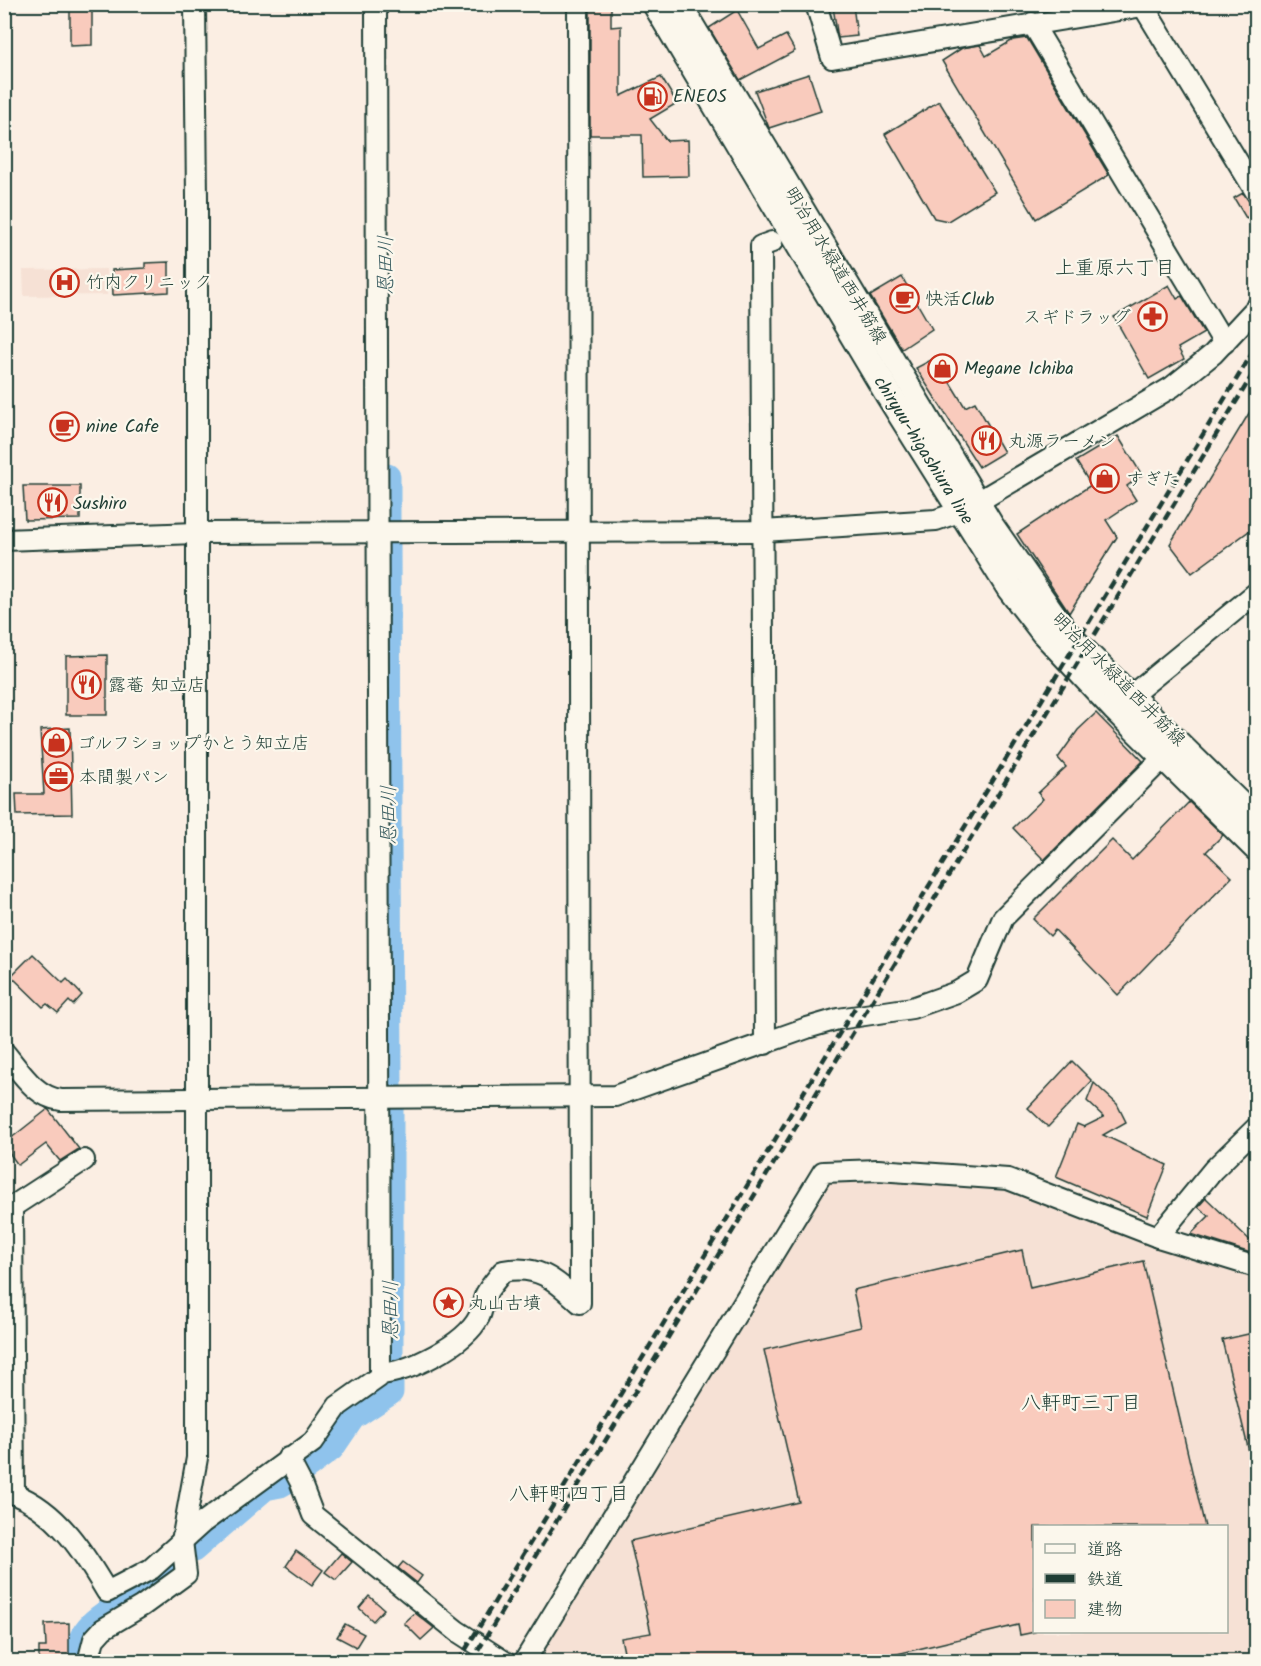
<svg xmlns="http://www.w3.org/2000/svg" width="1261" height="1666" font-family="Kalam,'Klee One',sans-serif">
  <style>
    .built { fill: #f6e1d5; fill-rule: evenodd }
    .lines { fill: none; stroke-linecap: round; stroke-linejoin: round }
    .river { stroke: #8fc3ec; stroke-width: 27 }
    .building { fill: #f9cbbd; stroke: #1f3d34; stroke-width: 1.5 }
    .minor-casing { stroke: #1f3d34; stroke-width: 24 }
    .major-casing { stroke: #1f3d34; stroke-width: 30 }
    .minor { stroke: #fbf7ec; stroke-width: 20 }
    .major { stroke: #fbf7ec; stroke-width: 26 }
    .rail { stroke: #1f3d34; stroke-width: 4.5; stroke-dasharray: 9 4.5; stroke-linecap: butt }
    .labels { text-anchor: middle; stroke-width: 4.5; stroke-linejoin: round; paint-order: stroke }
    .poi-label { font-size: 18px; fill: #1f3d34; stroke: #fbf7ec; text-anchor: start }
    .street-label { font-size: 18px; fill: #1f3d34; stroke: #fbf7ec }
    .water-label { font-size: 20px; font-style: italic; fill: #3b5e62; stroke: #fbf7ec }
    .neighbourhood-label { font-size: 20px; fill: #1f3d34; stroke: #fbf7ec }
  </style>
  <rect width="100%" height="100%" fill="#fbeee3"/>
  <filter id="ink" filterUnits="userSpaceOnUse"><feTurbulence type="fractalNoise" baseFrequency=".0167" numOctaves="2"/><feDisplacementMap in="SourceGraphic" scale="12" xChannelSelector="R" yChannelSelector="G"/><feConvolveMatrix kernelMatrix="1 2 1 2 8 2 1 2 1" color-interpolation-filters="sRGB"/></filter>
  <g filter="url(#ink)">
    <g class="built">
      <path d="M106,269L107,295L24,296L23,270Z"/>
      <path d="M851,1176L986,1181L1144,1243L1256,1273V1661L538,1662L534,1659L826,1184ZM1034,1526H1226V1632H1034Z"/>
    </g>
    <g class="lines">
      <g class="river">
        <path d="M387,477V525"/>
        <path d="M387,539L389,1092"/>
        <path d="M299,1472L331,1448L352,1417L390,1392V1105"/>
        <path d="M193,1549L265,1487L280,1484L294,1476"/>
        <path d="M77,1662C78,1615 123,1609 153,1587C162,1580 169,1571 177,1564"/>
      </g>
    </g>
    <g class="building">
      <path d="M70,4H92V45L70,46Z"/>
      <path d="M590,4H611V27L621,26V96L661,77L677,103L650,119L667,141L688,140L689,176L643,177L642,135H590Z"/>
      <path d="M853,5L857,36L838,38L833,7Z"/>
      <path d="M737,10L759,49L786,35L795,51L740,80L709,28Z"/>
      <path d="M1027,38L1109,175L1036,219L942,61L962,48L980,45L986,56L1013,40Z"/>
      <path d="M809,74L821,111L769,128L755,91Z"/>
      <path d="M939,101L995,192L948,221L934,218L885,134Z"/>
      <path d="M1243,193L1257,207V212L1246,218L1234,198Z"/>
      <path d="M169,262V292L113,295L112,270L145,268V263Z"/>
      <path d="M902,277L932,329L902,349L870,296Z"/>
      <path d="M1169,285L1177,299L1182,296L1204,333L1178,348L1184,359L1149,379L1114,317Z"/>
      <path d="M935,358L965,407L975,402L1004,452L979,467L916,368Z"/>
      <path d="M1257,400V525L1192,573L1170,544Z"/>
      <path d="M1118,436L1142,475L1127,486L1136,500L1106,520L1117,537L1069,613L1017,534L1091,485L1076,461Z"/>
      <path d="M23,486H80V519L25,520Z"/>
      <path d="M107,655V715H66V656Z"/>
      <path d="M1096,713L1143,761L1044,860L1013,828L1043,799L1038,793L1066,767L1058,758L1078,730Z"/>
      <path d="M70,728L72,814L17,815L16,794H44L40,730Z"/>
      <path d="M1189,802L1223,835L1206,852L1232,877L1118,995L1055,930L1050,936L1033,919L1112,840L1132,860Z"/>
      <path d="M33,954L63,983L67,979L82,995L73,1005L69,1001L58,1013L47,1004L43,1007L11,976Z"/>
      <path d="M1072,1061L1092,1081L1048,1127L1028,1108Z"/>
      <path d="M1094,1083L1117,1104L1126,1122L1103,1135L1167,1165L1147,1216L1056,1177L1077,1124L1084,1127L1104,1117L1087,1101Z"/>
      <path d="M48,1109L79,1149L60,1161L46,1144L18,1165L10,1154V1139Z"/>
      <path d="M1206,1198L1257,1247V1255L1191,1234L1209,1216L1198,1207Z"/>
      <path d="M1022,1250L1030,1288L1143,1261L1205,1527H1035V1632L1020,1635L1018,1625L864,1662H626L621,1638L651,1633L630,1541L799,1502L764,1350L861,1327L853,1290Z"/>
      <path d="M1257,1332V1463L1252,1464L1222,1340Z"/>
      <path d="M296,1551L323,1570L312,1585L286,1566Z"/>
      <path d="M341,1553L352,1562L336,1580L325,1572Z"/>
      <path d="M403,1562L422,1576L417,1583L398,1568Z"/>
      <path d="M369,1596L384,1609L373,1621L359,1608Z"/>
      <path d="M415,1613L434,1628L421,1640L404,1623Z"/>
      <path d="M69,1623V1662H39V1647H46L45,1624Z"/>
      <path d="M345,1624L364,1634L356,1647L337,1637Z"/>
    </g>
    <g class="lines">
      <defs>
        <g id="minor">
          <path d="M376,4L380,1374"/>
          <path d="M681,4L992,523L1068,632L1256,817"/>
          <path d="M816,4L832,58L1155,4"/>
          <path d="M1142,4L1256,192"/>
          <path d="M1032,23L1224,343"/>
          <path d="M4,540L196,533L763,531L936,520L962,511L1172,387L1213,354L1256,308"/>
          <path d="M1122,703L1256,593"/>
          <path d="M765,1044L761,246L772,242"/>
          <path d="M4,1052C21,1072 35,1097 61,1100L615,1096L807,1028L838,1019L912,1008L957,992L977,980L1003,918L1164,757"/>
          <path d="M12,1209L14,1494C58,1511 84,1553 107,1592L151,1569L202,1523L313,1442L338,1406L379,1377L380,1374C409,1372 465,1345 479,1317C483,1310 482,1301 486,1294C490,1286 497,1279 503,1271C539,1264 555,1280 580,1303L578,4"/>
          <path d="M4,1212L84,1160"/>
          <path d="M1158,1237L1256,1267"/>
          <path d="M288,1458L300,1481L313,1515L457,1631L505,1662"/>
          <path d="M88,1662L94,1639L103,1629L142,1606L186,1574L182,1541L197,1458V198L195,4"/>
          <path d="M524,1662L823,1172L878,1170L1008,1179L1158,1237L1213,1170L1256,1128"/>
        </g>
        <path id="major" d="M656,4L889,395L1010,588L1044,632L1115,708L1256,847"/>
      </defs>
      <use href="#minor" class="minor-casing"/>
      <use href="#major" class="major-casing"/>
      <use href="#minor" class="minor"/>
      <use href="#major" class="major"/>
      <g class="rail">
        <path d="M458,1662L1256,347"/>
        <path d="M471,1662L1256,369"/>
      </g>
    </g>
  </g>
  <defs>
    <symbol id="fuel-ring" viewBox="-11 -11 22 22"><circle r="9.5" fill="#fbf7ec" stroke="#c8321e" stroke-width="1.5"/><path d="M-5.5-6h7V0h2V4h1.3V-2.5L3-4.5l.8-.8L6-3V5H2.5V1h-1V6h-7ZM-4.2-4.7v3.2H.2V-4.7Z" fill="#c8321e"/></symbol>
    <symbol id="hospital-ring" viewBox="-11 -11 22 22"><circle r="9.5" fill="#fbf7ec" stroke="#c8321e" stroke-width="1.5"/><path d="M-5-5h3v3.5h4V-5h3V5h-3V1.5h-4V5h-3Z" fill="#c8321e"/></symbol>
    <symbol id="cafe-ring" viewBox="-11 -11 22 22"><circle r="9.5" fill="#fbf7ec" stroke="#c8321e" stroke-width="1.5"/><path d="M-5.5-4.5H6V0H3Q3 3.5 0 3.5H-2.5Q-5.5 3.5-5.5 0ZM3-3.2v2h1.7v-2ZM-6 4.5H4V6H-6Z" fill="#c8321e"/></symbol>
    <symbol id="pharmacy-ring" viewBox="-11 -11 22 22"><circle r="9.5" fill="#fbf7ec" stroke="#c8321e" stroke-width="1.5"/><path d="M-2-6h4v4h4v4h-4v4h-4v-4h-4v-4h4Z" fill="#c8321e"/></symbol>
    <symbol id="shop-ring" viewBox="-11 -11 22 22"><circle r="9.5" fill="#fbf7ec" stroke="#c8321e" stroke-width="1.5"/><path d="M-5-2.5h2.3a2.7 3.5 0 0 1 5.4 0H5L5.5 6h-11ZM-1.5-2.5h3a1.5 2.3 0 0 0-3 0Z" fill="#c8321e"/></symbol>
    <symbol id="restaurant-ring" viewBox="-11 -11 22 22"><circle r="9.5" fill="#fbf7ec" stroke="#c8321e" stroke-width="1.5"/><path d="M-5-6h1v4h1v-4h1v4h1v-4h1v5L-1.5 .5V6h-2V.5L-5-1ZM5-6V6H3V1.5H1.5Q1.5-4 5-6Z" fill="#c8321e"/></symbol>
    <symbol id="office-ring" viewBox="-11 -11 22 22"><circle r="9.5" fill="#fbf7ec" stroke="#c8321e" stroke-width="1.5"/><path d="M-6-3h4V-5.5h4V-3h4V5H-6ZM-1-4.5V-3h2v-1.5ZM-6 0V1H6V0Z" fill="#c8321e"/></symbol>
    <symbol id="sight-ring" viewBox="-11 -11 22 22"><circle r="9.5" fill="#fbf7ec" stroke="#c8321e" stroke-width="1.5"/><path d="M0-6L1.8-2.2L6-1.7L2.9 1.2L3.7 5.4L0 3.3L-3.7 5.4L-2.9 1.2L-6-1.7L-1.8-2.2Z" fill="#c8321e"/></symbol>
  </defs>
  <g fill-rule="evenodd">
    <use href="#fuel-ring" x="636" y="80" width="33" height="33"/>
    <use href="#hospital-ring" x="48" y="266" width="33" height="33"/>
    <use href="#cafe-ring" x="888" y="282" width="33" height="33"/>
    <use href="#pharmacy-ring" x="1136" y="300" width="33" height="33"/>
    <use href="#shop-ring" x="926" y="352" width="33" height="33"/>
    <use href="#cafe-ring" x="48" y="410" width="33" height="33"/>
    <use href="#restaurant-ring" x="970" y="424" width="33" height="33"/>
    <use href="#shop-ring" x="1088" y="462" width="33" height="33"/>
    <use href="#restaurant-ring" x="36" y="486" width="33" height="33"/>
    <use href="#restaurant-ring" x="70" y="668" width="33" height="33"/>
    <use href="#shop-ring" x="40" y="726" width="33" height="33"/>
    <use href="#office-ring" x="42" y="760" width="33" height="33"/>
    <use href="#sight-ring" x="432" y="1286" width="33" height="33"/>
  </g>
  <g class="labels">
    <g class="poi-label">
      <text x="673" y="102">ENEOS</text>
      <text x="86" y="288">竹内クリニック</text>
      <text x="925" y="305">快活Club</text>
      <text x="1131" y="323" text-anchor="end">スギドラッグ</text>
      <text x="964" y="374">Megane Ichiba</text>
      <text x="86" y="432">nine Cafe</text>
      <text x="1008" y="447">丸源ラーメン</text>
      <text x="1126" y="485">すぎた</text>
      <text x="73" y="509">Sushiro</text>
      <text x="108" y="691">露菴 知立店</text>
      <text x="77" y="749">ゴルフショップかとう知立店</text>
      <text x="79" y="783">本間製パン</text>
      <text x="469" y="1309">丸山古墳</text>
    </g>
    <g class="street-label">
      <text transform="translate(836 265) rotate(59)" y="6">明治用水緑道西井筋線</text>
      <text transform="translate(924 450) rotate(58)" y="6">chiryuu-higashiura line</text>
      <text transform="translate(1119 679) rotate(45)" y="6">明治用水緑道西井筋線</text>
    </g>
    <g class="water-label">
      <text transform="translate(385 265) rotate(-90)" y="7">恩田川</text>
      <text transform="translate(388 815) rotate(-90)" y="7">恩田川</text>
      <text transform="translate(390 1310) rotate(-90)" y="7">恩田川</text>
    </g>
    <g class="neighbourhood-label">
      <text x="1115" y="274">上重原六丁目</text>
      <text x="1081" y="1409">八軒町三丁目</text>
      <text x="569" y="1500">八軒町四丁目</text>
    </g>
  </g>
  <rect width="1261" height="1666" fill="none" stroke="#fbf7ec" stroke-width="24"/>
  <rect x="12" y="12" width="1237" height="1642" fill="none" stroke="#1f3d34" stroke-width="2" filter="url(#ink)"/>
  <rect x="1033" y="1525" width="195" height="108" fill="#fbf7ec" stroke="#a3ada2" stroke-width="1.5"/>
  <rect x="1045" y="1544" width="30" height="9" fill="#fbf7ec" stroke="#a3ada2" stroke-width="1.5"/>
  <text x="1087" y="1555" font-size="18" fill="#1f3d34">道路</text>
  <rect x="1045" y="1574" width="30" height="9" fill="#1f3d34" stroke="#a3ada2" stroke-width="1.5"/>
  <text x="1087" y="1585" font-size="18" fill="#1f3d34">鉄道</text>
  <rect x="1045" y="1600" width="30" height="18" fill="#f9cbbd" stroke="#a3ada2" stroke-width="1.5"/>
  <text x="1087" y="1615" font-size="18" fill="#1f3d34">建物</text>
</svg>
